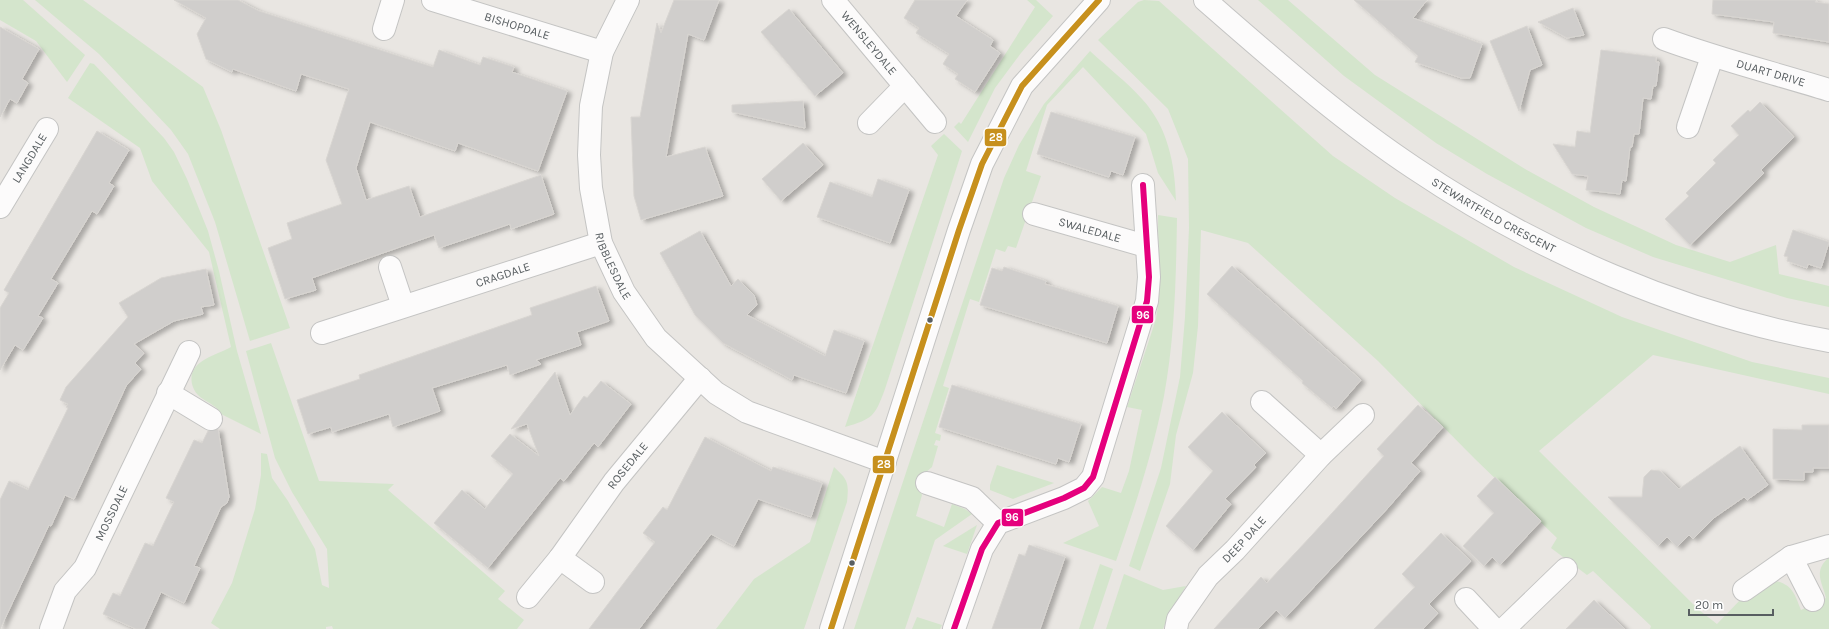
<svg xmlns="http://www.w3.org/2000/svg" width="1829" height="629" font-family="Karla,sans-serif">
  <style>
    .green { fill: #d4e5cc }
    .building { fill: #d0cecc; stroke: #d8d5d1; filter: url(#shadow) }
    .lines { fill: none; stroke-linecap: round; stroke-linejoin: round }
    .street-casing { stroke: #c4c4c3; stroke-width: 24 }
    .secondary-casing { stroke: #c4c4c3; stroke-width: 24 }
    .street { stroke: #fcfbfb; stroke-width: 22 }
    .secondary { stroke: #fcfbfb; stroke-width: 22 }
    .bus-1-casing { stroke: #fff; stroke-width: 9 }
    .bus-2-casing { stroke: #fff; stroke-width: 9 }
    .bus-1 { stroke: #c7901d; stroke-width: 6 }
    .bus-2 { stroke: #e5007d; stroke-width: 6 }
    .bus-dot { fill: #585e61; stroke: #fff; stroke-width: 1.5 }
    .labels { text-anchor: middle; stroke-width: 3; stroke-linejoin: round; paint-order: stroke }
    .street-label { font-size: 12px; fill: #585e61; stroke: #fff }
    .line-badge { stroke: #fff; stroke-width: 1.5 }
    .badge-label { font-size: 11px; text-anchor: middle; font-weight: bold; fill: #fff }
  </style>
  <defs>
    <filter id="shadow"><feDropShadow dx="4.5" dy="2.5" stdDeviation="2" flood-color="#0004"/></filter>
  </defs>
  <rect width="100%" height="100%" fill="#e9e6e2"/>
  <g class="green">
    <path d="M0,0H23L85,55L67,82L36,41L0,20Z"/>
    <path d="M35,0H83L203,87L221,130L290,328L250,341L215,222L188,154L171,130L99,54Z"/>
    <path d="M1027,0H1036L1053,16L1021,53L995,88L968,142L954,127L959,122L961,124L1035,7Z"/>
    <path d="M1144,0L1159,1L1333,156L1395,198L1514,267L1622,317L1752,362L1829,378V394L1653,355L1539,451L1699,610L1717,624L1742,598L1747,601L1772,580C1792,584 1794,592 1801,610L1826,598C1822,581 1813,572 1829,557V629H1650L1651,626L1593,571L1587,575L1551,548L1557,538L1475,459L1378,361L1248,243L1201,230L1198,326L1193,373L1176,435L1170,484L1140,571L1129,566L1161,468L1180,377L1185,317L1189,228L1188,159L1168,109L1098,40L1138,2Z"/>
    <path d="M1258,0H1288L1375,75L1525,169L1594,207L1676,245L1730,262L1776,245L1779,274L1829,286V307L1787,298L1653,257L1586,228L1487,174L1436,143L1344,76Z"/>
    <path d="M1090,51C1107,67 1127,82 1142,99C1168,127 1175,164 1176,201L1158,173L1146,134L1083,67L1047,105L1026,171L1041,176L1016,248L1008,246L1005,252L996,249L979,302L970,299L943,386L949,388L935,433L941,435L940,441L936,440L934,445L938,446L932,467L925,473L920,490L922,495L916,516L944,527L952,504L965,509L972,514L935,540L905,629H854L1004,178L1019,145L1044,104Z"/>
    <path d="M90,63L94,64L164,138L174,152L187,179L208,231L219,271L237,351L261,434L221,414C217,406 210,404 203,399C197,395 194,391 192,384C187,361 215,356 231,347L209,252L152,181L140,148L68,98Z"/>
    <path d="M944,134L962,151L885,389C875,416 873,419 845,427L938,155L931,146Z"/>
    <path d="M1158,215L1177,218C1176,277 1175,337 1164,396C1153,452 1135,507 1116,561L1063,543L1099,526L1088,501L1102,487L1121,493L1129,471L1142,410L1127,407L1156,319L1159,298Z"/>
    <path d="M271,343L319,481L394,484L388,490L505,591L498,599L524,620L517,629H333L332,626L326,627V629H220L211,623L232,583L255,509L261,475V453L267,454L272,478L288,501L315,549L322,585L329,588L327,549L292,492L275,458L246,351Z"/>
    <path d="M997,465L1054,483L1013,499L990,490V485Z"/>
    <path d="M834,467C848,480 849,482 847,502L804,629H716L754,579L810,542Z"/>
    <path d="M977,525L967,554L943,546Z"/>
    <path d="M1100,564L1113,569L1093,629H1079Z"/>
    <path d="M1124,574L1163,590L1186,586L1170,613L1163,629H1106Z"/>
    <path d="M917,617L942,625L940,629H912Z"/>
  </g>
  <g class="building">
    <path d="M174,0H238L259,11L433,67L439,50L480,65L483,57L514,67L512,72L567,91L538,171L458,143L455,151L370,122L356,168L366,200L409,186L420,217L541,175L554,214L511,229L510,224L439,248L434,235L312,278L316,290L285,299L268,248L292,239L287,223L342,204L326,160L349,89L301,74L296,91L233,69L232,72L206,59L197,34L206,18Z"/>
    <path d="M674,0H719L704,40L688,34L666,157L705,147L723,196L641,220L634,196L631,117H640L657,23L661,33Z"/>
    <path d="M915,0H967L956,16L993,40L990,46L1000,53L975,92L955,79L958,74L943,64L949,54L916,33L919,28L904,18Z"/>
    <path d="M1354,0H1427L1413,18L1482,44L1470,78H1461L1415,62L1418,56Z"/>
    <path d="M1713,0H1816L1815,2L1829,4V42L1773,33L1774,22L1712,14Z"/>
    <path d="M1573,8L1584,35L1567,38L1538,22Z"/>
    <path d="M789,9L843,73L815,96L761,32Z"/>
    <path d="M1527,26L1542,65L1530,70L1519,111L1490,41Z"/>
    <path d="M0,27L39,49L22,79L28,83L17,103L10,99L0,117Z"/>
    <path d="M1601,50L1656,57V62H1659L1656,86H1653L1651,99L1643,98L1639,134H1634L1632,147H1630L1626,181L1622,180L1620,194L1586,190L1588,176L1572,174L1553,144L1575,147L1577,131L1590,133Z"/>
    <path d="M803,101L805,128L732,112V105Z"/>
    <path d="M1760,102L1794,137L1761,170L1764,173L1690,245L1665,219L1689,196L1686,193L1716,163L1713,160L1739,135L1731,126L1748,110L1750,112Z"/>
    <path d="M1051,112L1135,137L1123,175L1111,171L1109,177L1037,154Z"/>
    <path d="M97,131L129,150L109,183L114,186L97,214L92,211L51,279L58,283L38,316L43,318L23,350L15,345L0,370V308L9,293L4,290Z"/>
    <path d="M803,143L823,165L781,201L762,179Z"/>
    <path d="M878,179L909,190L890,243L817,217L830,182L872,197Z"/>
    <path d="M1793,230L1829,242L1821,268L1808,264L1807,268L1787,261L1788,257L1784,256Z"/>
    <path d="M700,231L731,286L738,279L754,295L757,305L747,315L825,356L834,330L864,341L846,393L794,375L792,380L723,343L695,315L660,253Z"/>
    <path d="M1232,266L1361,380L1336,409L1334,406L1332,408L1302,383L1303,381L1207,294Z"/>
    <path d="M1004,267L1046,281L1045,284L1118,306L1107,343L980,305L992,268L1002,271Z"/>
    <path d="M206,269L214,305L201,307L203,314L174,321L134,344L144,353L135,363L141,369L126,386L74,499L65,495L51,526L49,525L0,629V500L9,481L28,490L68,408L66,407L68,404L60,400L66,387L128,317L119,303L161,278Z"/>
    <path d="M596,286L609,321L577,332L581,345L536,360L541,364L510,375L507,365L432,388L440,411L393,427L389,414L332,432L331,427L308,434L297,400L360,379L359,375L532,315L530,308Z"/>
    <path d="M555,372L570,415L584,396L587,398L601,381L631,404L598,447L594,443L564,481L560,478L488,568L434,523L462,490L485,509L513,474L491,456L510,434L539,456L527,424L511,429Z"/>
    <path d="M952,385L1081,424L1069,462L1058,458L1056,464L939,427Z"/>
    <path d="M1418,405L1443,427L1411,463L1420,471L1387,509L1285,618L1276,610L1258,629H1214L1261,577L1267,583L1312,535L1384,456L1377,449Z"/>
    <path d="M1222,412L1266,453L1254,465L1256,467L1225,499L1231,504L1193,550L1166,526L1213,471L1188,447Z"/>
    <path d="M1802,425H1829V468H1813V472H1804V480L1773,479V429L1802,430Z"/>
    <path d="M218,429L229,497L227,503L221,507L194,566L200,568L184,603L161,592L144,629H136L103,614L113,593L120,596L145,543L153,546L174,502L166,498L194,440L202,443L208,431Z"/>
    <path d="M705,437L771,471L773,467L822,483L811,517L758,499L734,546L711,534L639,629H589L655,542L643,533L663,507L667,510Z"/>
    <path d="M1740,446L1768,485L1747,500L1744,497L1715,517L1693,539L1689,535L1677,547L1667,537L1658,546L1608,497H1642L1644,477L1651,470L1660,471L1679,489Z"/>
    <path d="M1495,477L1541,521L1500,565L1492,557L1484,566L1463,546L1494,513L1477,496Z"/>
    <path d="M1441,533L1471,561L1429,604L1438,613L1423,629H1374L1415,587L1402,574Z"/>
    <path d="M1029,545L1065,557L1040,629H992L1019,554L1025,556Z"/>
    <path d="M1594,600L1625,629H1566Z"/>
  </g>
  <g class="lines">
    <defs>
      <g id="street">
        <path id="s1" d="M433,0L602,52"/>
        <path id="s2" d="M628,0L602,52L591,106L589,155L591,188L601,243L624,292L656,338L716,393L747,412L885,462"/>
        <path id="s3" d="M833,0L935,122"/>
        <path d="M384,29L393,0"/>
        <path id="s4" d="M1664,39C1718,59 1774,73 1829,90"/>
        <path d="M869,123L905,86"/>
        <path d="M1688,127L1712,57"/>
        <path id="s5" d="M0,207L47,129"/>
        <path id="s6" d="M1034,214L1146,246"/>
        <path d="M390,267L403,306"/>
        <path id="s7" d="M322,333L601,243"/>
        <path d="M168,393L211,419"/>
        <path d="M1262,402L1321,455"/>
        <path d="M927,483L972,498L998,523"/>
        <path d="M1791,557L1813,600"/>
        <path d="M560,558L593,582"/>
        <path d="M1744,590L1791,557L1829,546"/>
        <path id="s8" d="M528,597L560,558L614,482L700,378"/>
        <path d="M1466,599L1494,629"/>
        <path id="s9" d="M51,629L65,591L85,568L189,352"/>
        <path d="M954,629L982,549L998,523L1064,498L1084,488L1093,477L1147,301L1149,277L1143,185"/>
        <path id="s10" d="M1176,629L1178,619L1208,576L1235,550L1321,455L1363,415"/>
        <path d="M1504,629L1566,569"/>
      </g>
      <g id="secondary">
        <path id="s11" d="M1205,0C1273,59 1340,119 1414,168C1539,252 1681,314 1829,341"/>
        <path d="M831,629L959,230L982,164L1022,86L1099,0"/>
      </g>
    </defs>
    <use href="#street" class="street-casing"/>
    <use href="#secondary" class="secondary-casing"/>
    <use href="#street" class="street"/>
    <use href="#secondary" class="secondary"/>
    <defs>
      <path id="bus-1" d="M831,629L959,230L982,164L1022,86L1099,0"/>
      <path id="bus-2" d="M954,629L982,549L998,523L1064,498L1084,488L1093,477L1147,301L1149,277L1143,185"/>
    </defs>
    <use href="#bus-1" class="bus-1-casing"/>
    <use href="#bus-2" class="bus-2-casing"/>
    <use href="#bus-1" class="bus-1"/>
    <use href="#bus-2" class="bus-2"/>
  </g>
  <g class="bus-dot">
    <circle cx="930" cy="320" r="3.5"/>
    <circle cx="852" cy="563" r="3.5"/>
  </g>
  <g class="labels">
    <g class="street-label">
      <text dy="4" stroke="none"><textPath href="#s1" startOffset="88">BISHOPDALE</textPath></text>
      <text dy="4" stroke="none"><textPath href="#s3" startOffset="56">WENSLEYDALE</textPath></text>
      <text dy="4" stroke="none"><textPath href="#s4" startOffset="112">DUART DRIVE</textPath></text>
      <text dy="4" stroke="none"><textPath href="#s5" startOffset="57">LANGDALE</textPath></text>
      <text dy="4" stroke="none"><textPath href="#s11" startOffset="361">STEWARTFIELD CRESCENT</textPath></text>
      <text dy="4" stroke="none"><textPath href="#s6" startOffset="58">SWALEDALE</textPath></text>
      <text dy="4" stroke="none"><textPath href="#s2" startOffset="277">RIBBLESDALE</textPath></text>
      <text dy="4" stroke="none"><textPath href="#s7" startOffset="190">CRAGDALE</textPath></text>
      <text dy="4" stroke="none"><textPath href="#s8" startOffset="165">ROSEDALE</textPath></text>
      <text dy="4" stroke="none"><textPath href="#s9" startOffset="132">MOSSDALE</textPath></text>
      <text dy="4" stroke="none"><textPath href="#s10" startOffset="114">DEEP DALE</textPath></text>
    </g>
  </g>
  <g class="line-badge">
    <rect x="984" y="128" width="23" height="19" rx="4" fill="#c7901d"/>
    <rect x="1131" y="305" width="23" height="19" rx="4" fill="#e5007d"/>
    <rect x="872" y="455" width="23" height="19" rx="4" fill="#c7901d"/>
    <rect x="1001" y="508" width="23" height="19" rx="4" fill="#e5007d"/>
  </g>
  <g class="badge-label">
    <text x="996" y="141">28</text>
    <text x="1143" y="319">96</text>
    <text x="884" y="468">28</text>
    <text x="1012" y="521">96</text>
  </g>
  <path d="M1689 609v6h84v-6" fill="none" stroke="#585e61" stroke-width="2"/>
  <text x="1695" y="609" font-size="12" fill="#585e61" stroke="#ffffff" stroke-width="3" paint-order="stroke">20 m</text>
</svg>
